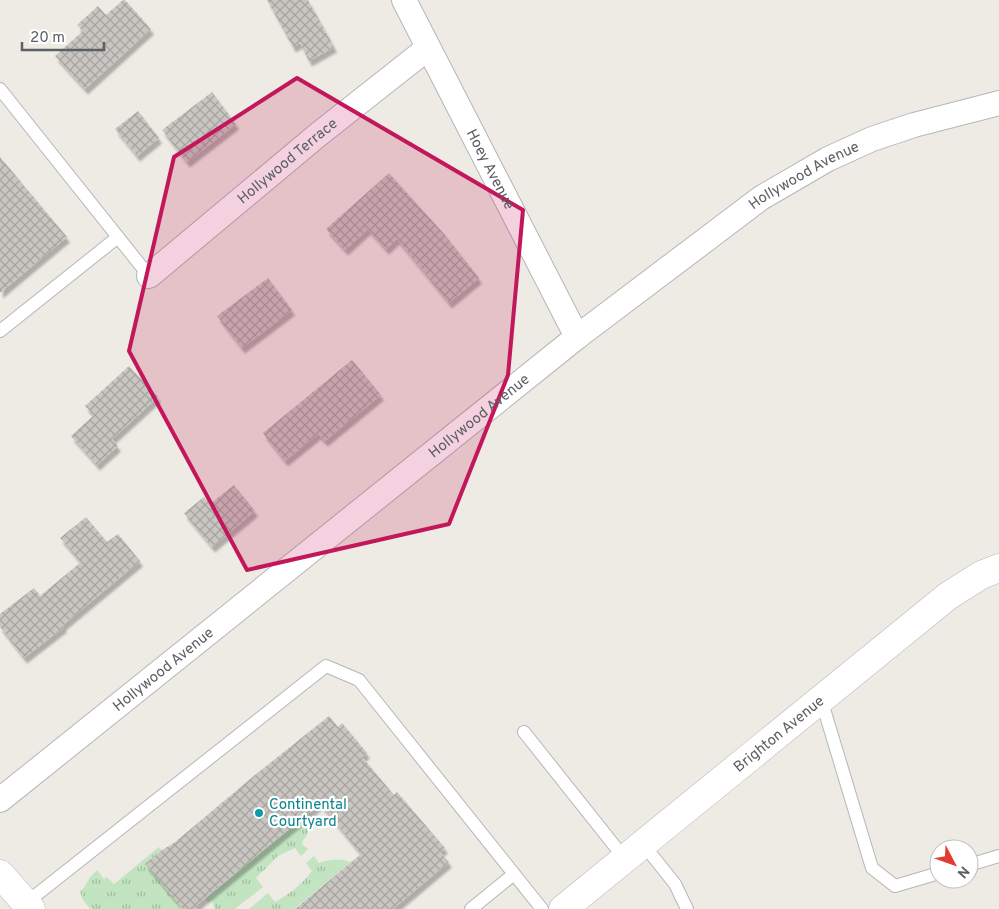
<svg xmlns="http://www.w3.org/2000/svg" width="999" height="909" font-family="Overpass,sans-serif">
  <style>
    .grass { fill: url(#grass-tufts) }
    .building { fill: url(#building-cross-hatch); filter: url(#shadow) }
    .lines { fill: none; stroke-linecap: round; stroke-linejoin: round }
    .lane-casing { stroke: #b4b6ba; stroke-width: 14 }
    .street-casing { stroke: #b4b6ba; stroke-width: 26 }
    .secondary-casing { stroke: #b5b8bd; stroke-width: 29 }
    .lane { stroke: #fff; stroke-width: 12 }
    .street { stroke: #fff; stroke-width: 24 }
    .secondary { stroke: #fff; stroke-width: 28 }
    .marked { fill: #c2185b; fill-opacity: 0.2; stroke: #c2185b; stroke-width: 4; stroke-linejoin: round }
    .culture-dot { fill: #0f9aa8; stroke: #fff; stroke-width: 2 }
    .labels { text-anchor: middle; stroke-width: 4.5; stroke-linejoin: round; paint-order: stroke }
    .street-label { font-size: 15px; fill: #5c5f64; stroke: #fff }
    .culture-label { font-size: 15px; fill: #0d838f; stroke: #fff; text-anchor: start }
  </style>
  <defs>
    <pattern id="grass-tufts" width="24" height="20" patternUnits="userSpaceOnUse" patternTransform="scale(1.25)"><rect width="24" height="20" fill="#c2e4c1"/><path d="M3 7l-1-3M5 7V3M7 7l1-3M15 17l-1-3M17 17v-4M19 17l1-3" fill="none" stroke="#a1bca0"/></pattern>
    <pattern id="building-cross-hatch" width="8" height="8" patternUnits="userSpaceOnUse" patternTransform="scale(1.25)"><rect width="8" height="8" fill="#c9c6c1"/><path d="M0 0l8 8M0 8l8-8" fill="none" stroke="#a6a4a0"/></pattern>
    <filter id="shadow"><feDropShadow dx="3" dy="5.5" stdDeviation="1" flood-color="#0004"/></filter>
  </defs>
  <rect width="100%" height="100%" fill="#eeebe4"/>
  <g class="grass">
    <path d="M310,811C311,823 310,833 302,842L303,845L308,849L301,856L295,848L278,856L256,878L263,887L235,909H215L212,901L209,903L205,899Z"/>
    <path d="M159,847L162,850L145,864L181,905L180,909H90L83,900L80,891L84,888L90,877L97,870L104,879L107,877L114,884Z"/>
    <path d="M314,856L319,863C330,859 340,858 351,862L294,909H249L268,893L275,902C291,893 301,885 312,871L306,863Z"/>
  </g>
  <g class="building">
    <path d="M123,0H125L151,29L85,89L55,56L83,31L77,25L98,6L106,15Z"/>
    <path d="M267,0H308L334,47L309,61L300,43L293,47Z"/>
    <path d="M212,92L236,124L187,162L162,130Z"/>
    <path d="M138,111L159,138L137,156L115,129Z"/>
    <path d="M0,157L67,237L0,293Z"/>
    <path d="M389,173L445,235L479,278L449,303L397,239L386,249L368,229L345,250L326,229Z"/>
    <path d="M268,278L292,310L242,348L217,316Z"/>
    <path d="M352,360L381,395L325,441L318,434L285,461L263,433Z"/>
    <path d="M129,366L158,397L112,439L118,446L97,465L71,436L94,415L85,406Z"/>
    <path d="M234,485L255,511L212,547L184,513L204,497L210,504Z"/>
    <path d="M86,517L107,542L118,534L140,561L63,625L64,627L24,658L0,627V614L34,588L40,596L81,562L60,538Z"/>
    <path d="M329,716L338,727L342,723L367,753L362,757L394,795L397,792L445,848L440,852L449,862L393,909H295L361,854L320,804L198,904V909H183L145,864L162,850L174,843L255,775Z"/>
  </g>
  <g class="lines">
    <defs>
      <g id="lane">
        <path d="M0,89L149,276"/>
        <path d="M0,331L118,237"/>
        <path d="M821,699L872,868L895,886L939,873"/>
        <path d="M524,732L625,859"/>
        <path d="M643,844L675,884L687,909"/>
        <path d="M969,865L999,856"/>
        <path d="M26,903L326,666L359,680L542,909"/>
        <path d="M471,909L514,874"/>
      </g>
      <g id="street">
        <path id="s1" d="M404,0L577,337"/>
        <path id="s2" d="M149,276L319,134L428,48"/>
        <path id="s3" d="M0,800L577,337L761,198L828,159L872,139L914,125L999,103"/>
      </g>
      <g id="secondary">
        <path d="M0,874L31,909"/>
        <path id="s4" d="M563,909L948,596L981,575L999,568"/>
      </g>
    </defs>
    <use href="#lane" class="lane-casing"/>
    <use href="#street" class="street-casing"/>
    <use href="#secondary" class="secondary-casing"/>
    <use href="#lane" class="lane"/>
    <use href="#street" class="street"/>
    <use href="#secondary" class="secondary"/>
  </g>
  <path class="marked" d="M297,78L523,210L508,375L449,524L247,570L129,351L174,157Z"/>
  <circle class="culture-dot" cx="259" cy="813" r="5"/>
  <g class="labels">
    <g class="street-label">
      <text dy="5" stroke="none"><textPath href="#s2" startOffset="180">Hollywood Terrace</textPath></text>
      <text dy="5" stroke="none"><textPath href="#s1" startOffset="190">Hoey Avenue</textPath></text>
      <text dy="5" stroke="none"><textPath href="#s3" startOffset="1019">Hollywood Avenue</textPath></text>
      <text dy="5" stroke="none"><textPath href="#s3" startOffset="614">Hollywood Avenue</textPath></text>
      <text dy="5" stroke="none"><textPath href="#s3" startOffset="209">Hollywood Avenue</textPath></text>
      <text dy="5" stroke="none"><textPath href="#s4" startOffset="278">Brighton Avenue</textPath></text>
    </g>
    <g class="culture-label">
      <text x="269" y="809">Continental<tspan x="269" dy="17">Courtyard</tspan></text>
    </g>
  </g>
  <g transform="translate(954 864) rotate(131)"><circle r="24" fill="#ffffff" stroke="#bebfc1"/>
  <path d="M0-4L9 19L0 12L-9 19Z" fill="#e33b34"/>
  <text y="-8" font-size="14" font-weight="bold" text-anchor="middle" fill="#5c5f64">N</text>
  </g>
  <path d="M22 42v8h82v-8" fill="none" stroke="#5c5f64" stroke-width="2.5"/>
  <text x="30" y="42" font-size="15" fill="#5c5f64" stroke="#ffffff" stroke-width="4" paint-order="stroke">20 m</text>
</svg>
